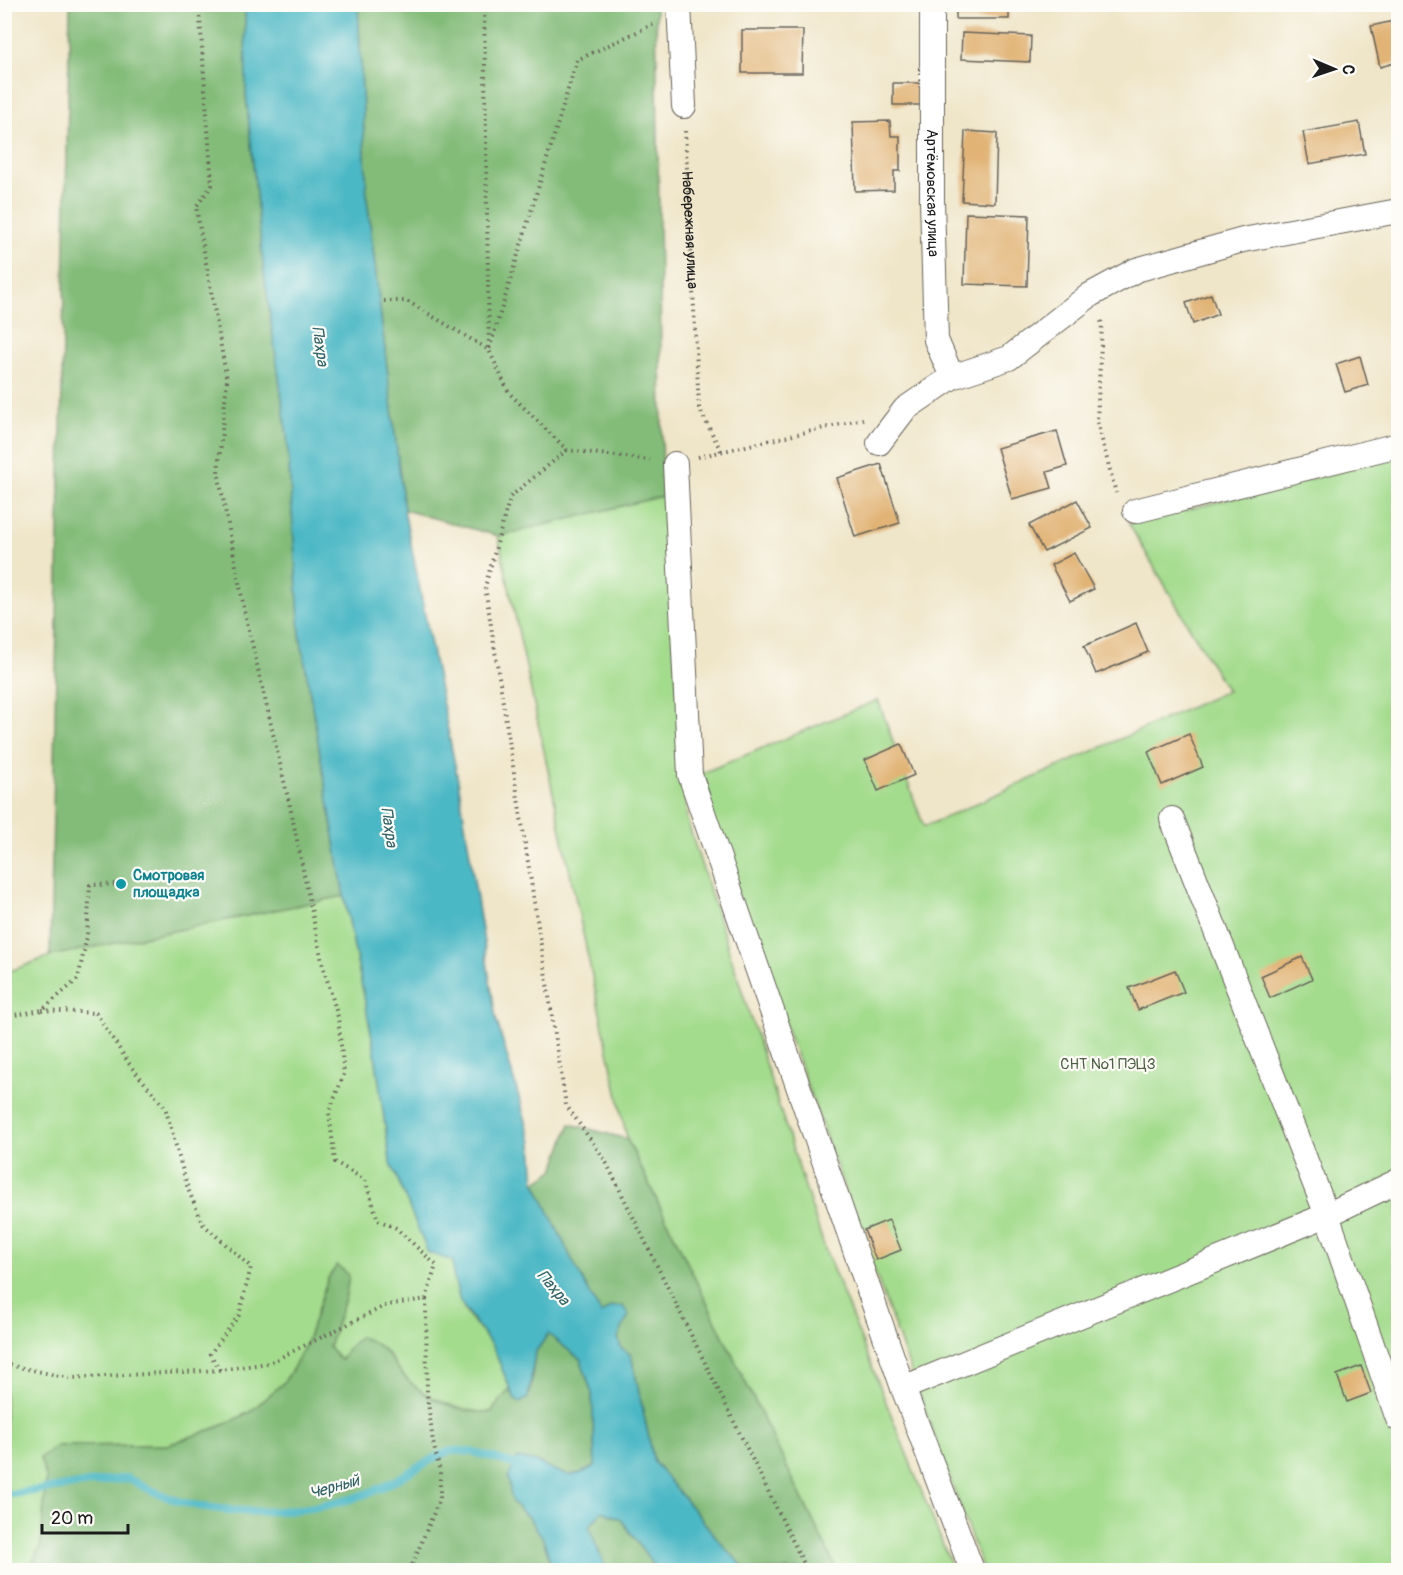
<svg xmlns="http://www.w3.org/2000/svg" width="1403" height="1575" font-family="Pangolin,sans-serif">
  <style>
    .green { fill: #a4dc8e; stroke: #607c55; stroke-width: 1.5 }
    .forest { fill: #83bc79; stroke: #506c4a; stroke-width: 1.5 }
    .water { fill: #4bb8c5; stroke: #346a70; stroke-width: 1.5 }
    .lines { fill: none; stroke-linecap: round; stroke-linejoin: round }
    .stream { stroke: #4bb8c5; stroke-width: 8 }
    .building { fill: #e1b374 }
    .street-casing { stroke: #666258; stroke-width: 26 }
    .path { stroke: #666258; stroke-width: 4; stroke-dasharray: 1.5 4.5; stroke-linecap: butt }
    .street { stroke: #fff; stroke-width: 24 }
    .culture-dot { fill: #0f9aa8; stroke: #fdfcf7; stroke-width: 2 }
    .labels { text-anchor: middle; stroke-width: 4.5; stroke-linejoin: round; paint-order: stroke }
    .street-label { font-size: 15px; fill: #1c1c1c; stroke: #fdfcf7 }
    .culture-label { font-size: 15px; font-weight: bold; fill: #0d838f; stroke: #fdfcf7; text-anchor: start }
    .park-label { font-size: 15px; fill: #4c5f44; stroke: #fdfcf7 }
    .water-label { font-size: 16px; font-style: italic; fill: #316268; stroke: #fdfcf7 }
  </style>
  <rect width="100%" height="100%" fill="#fdfcf7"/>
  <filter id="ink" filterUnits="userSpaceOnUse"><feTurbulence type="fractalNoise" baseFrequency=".0167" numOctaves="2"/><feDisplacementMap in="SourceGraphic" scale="12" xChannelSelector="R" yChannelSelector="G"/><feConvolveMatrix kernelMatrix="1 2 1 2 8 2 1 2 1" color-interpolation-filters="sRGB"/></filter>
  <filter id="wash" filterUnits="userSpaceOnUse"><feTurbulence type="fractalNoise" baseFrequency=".008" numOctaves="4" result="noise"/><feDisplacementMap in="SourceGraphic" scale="24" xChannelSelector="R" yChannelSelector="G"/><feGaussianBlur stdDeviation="1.35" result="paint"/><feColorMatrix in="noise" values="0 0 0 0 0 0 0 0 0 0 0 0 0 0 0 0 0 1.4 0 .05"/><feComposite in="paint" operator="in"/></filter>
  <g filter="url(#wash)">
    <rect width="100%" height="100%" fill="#efe5c8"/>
    <g class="green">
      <path d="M1398,457V1570H983L707,809L700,774L878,700L924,827L1227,691L1129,524Z"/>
      <path d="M663,496L687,820L825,1249L953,1570H837L627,1139L498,536Z"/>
      <path d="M344,896L374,1047L390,1161L453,1261V1274L465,1311L493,1347L510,1389L491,1412C465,1414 426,1399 407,1379C399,1371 393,1362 387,1353L341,1360L329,1347L346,1295L328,1278L306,1344L292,1370L284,1382L250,1412L221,1426L168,1445L57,1446L46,1477L41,1546L31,1564L18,1570H5V973L50,956Z"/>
    </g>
    <g class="forest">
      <path d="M70,5H245L246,94L264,273L287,435L300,634L344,896L50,956Z"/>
      <path d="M358,5H656L663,496L498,536L404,510L367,199Z"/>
      <path d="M570,1124L627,1139L837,1570H747L726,1549L654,1462L631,1355L621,1348L618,1337L629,1315L611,1307L601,1314L571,1258L535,1183L554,1170Z"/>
      <path d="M337,1265L349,1275L346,1295L329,1347L341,1360L348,1348L360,1337C389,1346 389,1361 407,1379C427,1400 463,1414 491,1412L510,1389L515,1400L530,1394L535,1353L548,1334L581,1360L592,1394L595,1466C572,1480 562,1476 540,1463L512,1502L529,1518L543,1538L553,1570H18L31,1564L41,1546L46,1478L40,1458L57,1446L168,1445L221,1426L250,1412L284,1382L292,1370L306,1344L328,1278Z"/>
      <path d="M602,1511L621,1519L657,1570H606L589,1527Z"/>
    </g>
    <path class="water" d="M245,5H358L367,199L404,510L458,780L496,1018L532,1142L535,1183L571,1258L601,1314L611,1307L623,1306L629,1315L618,1337L621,1348L631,1355L654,1462L726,1549L747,1570H657L621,1519L602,1511L589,1527L606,1570H553L543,1538L529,1518L512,1502L508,1478L517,1458C525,1460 534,1460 541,1464C565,1475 570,1481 595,1466L592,1394L581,1360L548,1334L535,1353L528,1398L520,1403L515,1400L493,1347L460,1302L453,1274V1261L428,1253L390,1161L374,1047L344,896L300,634L287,435L264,273L246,94Z"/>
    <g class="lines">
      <path class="stream" d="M4,1495L127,1478C149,1490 175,1502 199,1506C260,1517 327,1512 383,1487C398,1480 440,1452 452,1451C473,1449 502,1461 523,1467"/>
    </g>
    <g id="blocks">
      <g class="building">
        <rect x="956" y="4" width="53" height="15"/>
        <path d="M1398,20V62L1380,67L1371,26Z"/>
        <path d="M742,30H803L802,73H742Z"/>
        <path d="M962,33L1031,36L1030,62L961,59Z"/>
        <rect x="893" y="83" width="31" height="22"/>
        <path d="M890,121L891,136H900V171H894V190L855,191L853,122Z"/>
        <path d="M1359,122L1365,154L1309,164L1303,132Z"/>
        <path d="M965,131L997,133L995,203L962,201Z"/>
        <path d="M966,213L1029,215L1027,286L964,284Z"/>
        <path d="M1211,294L1218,314L1193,324L1186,303Z"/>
        <path d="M1360,356L1368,385L1345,392L1336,364Z"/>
        <path d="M1057,431L1067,466L1047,472L1052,488L1012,499L997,448Z"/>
        <path d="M881,464L900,523L855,537L837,478Z"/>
        <path d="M1077,500L1092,528L1044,552L1029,525Z"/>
        <path d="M1074,553L1094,589L1070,601L1051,565Z"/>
        <path d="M1136,623L1148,652L1096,674L1084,646Z"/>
        <path d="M1189,734L1203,767L1162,785L1148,752Z"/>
        <path d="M901,744L914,775L878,791L865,760Z"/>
        <path d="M1302,957L1312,979L1270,998L1261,976Z"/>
        <path d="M1175,970L1184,992L1138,1010L1129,988Z"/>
        <path d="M889,1220L901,1250L876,1260L864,1230Z"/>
        <path d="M1361,1366L1371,1393L1347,1402L1337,1375Z"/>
      </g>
    </g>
  </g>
  <g filter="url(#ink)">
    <use href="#blocks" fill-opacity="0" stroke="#666258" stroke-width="1.5"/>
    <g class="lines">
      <defs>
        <g id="street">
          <path d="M679,4L684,106"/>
          <path id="s2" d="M932,4V200L936,340L952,377"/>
          <path d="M879,443L905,409L952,377L1009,358L1090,295L1136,270L1243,240L1398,211"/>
          <path d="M675,464L690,775L903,1388L972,1570"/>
          <path d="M1135,511L1398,445"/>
          <path d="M1172,819L1327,1215L1398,1419"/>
          <path d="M903,1388L1327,1215L1398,1181"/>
        </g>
      </defs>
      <use href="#street" class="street-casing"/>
      <g class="path">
        <path d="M484,4L489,350L509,393L567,450L650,460"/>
        <path id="s1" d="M685,131L699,408L721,451"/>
        <path d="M384,301H407L489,350L577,60L654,24"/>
        <path d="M1101,321L1102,324L1097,421L1116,493"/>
        <path d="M567,450L510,497L485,587L566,1105L605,1160L807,1570"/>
        <path d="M698,457L863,419"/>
        <path d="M42,1010L96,1013L132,1068L165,1107L188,1189L203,1224L251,1267L239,1315L210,1354L220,1370"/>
        <path d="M4,1017L42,1010L78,979L87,936L90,885L121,884"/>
        <path d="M4,1364L69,1378L220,1370L269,1363L387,1305L426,1299L436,1265L396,1228L378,1220L365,1180L335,1162L329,1112L344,1074L338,1017L323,966L291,811L245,613L218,472L227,380L196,207L212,185L199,4"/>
        <path d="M410,1570L440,1498V1471L433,1442L427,1394L426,1299"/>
      </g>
      <use href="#street" class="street"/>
    </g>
  </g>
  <circle class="culture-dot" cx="121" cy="884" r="6"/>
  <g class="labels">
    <g class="street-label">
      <text dy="5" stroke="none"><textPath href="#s2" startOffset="189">Артёмовская улица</textPath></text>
      <text dy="5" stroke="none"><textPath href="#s1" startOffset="99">Набережная улица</textPath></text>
    </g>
    <g class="culture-label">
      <text x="133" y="880">Смотровая<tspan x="133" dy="17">площадка</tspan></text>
    </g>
    <g class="park-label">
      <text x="1108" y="1069">СНТ №1 ПЭЦЗ</text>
    </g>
    <g class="water-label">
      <text transform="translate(321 346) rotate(82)" y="6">Пахра</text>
      <text transform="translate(390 827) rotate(82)" y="6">Пахра</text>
      <text transform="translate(554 1287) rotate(50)" y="6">Пахра</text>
      <text transform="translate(334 1486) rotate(-16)" y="6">Черный</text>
    </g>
  </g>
  <rect width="1403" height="1575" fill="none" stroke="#fdfcf7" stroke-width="24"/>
  <g transform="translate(1334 69) rotate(92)" stroke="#fdfcf7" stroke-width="4.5" paint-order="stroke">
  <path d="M0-4.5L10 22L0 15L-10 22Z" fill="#1c1c1c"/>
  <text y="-9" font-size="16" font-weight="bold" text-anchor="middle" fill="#1c1c1c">С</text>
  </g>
  <path d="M42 1524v9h86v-9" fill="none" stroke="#1c1c1c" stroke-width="3"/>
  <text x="51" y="1524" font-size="18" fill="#1c1c1c" stroke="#fdfcf7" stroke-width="4.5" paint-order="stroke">20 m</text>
</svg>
